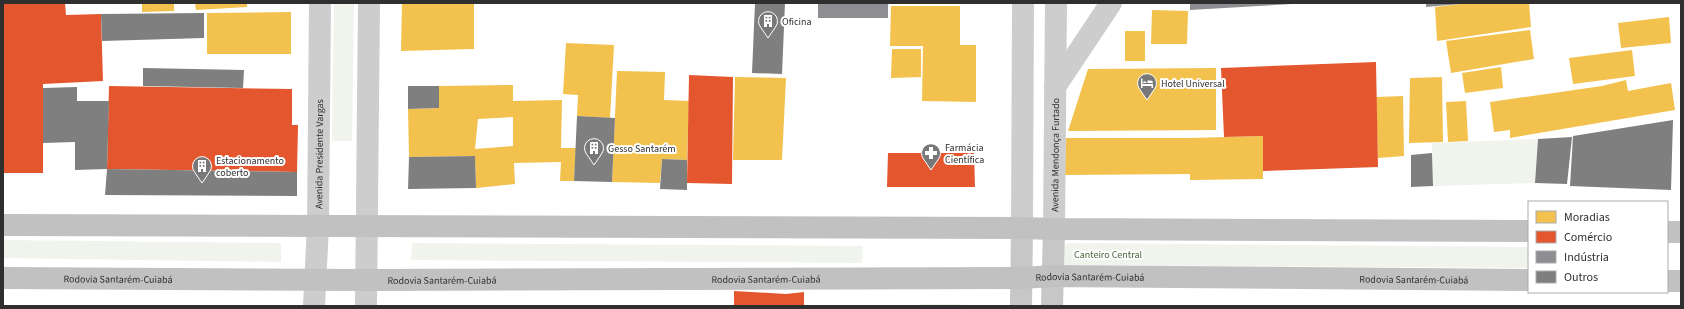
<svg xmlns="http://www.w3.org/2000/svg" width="1684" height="309" font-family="'Source Sans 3',sans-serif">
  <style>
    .green { fill: #f0f4ed }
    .homes { fill: #f2c14e; fill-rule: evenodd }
    .shops { fill: #e4572e }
    .industry { fill: #8d8d92 }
    .building { fill: #7f7f7f }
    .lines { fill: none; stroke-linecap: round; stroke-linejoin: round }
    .secondary { stroke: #cdcdcd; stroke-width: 22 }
    .primary { stroke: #c7c7c7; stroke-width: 22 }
    .highway { stroke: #c1c1c1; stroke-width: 22 }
    .labels { text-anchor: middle; stroke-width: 4; stroke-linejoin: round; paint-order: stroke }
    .poi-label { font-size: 10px; fill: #2f2f2f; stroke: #fff; text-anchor: start }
    .street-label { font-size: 10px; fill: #2f2f2f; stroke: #fff }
    .park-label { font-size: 10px; fill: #4e6740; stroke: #fff }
  </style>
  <rect width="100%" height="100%" fill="#fff"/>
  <g class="green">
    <path d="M334,3H354L352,141H332Z"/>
    <path d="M1538,139L1535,183L1433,186L1432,143Z"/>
    <path d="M3,240L281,243V262L3,258Z"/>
    <path d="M412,243L863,246L862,263L411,260Z"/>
    <path d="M1068,243L1529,247V268L1066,265L1060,262L1062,246Z"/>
    <path d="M921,304H961L963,306H923Z"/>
  </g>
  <g class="homes">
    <path d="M142,3H174V11L142,12Z"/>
    <path d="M195,3H247V7L196,10Z"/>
    <path d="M402,3H474V49L401,51Z"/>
    <path d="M1469,3H1529L1531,27L1437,41L1435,7Z"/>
    <path d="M891,6H960V45H976V102L922,101L923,46H890Z"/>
    <path d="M1152,10L1188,11L1187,44H1151Z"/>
    <path d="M291,12V54H207V13Z"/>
    <path d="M1669,17L1671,43L1621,48L1618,23Z"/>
    <path d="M1530,30L1534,59L1451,73L1446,41Z"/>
    <rect x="1125" y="31" width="20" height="30"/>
    <path d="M566,43L614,45L610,118L577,116L578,95L563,94Z"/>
    <path d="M892,49H921V77L891,78Z"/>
    <path d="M1632,50L1635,76L1573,84L1569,58Z"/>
    <path d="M1501,67L1503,88L1465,93L1462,73Z"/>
    <path d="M1216,68V130L1068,131L1088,69Z"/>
    <path d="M617,71L665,72L664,100L689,101L687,160L662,159L660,183L612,182Z"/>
    <path d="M735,77L786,78L782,160H733Z"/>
    <path d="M1442,77L1443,142L1409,143L1410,78Z"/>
    <path d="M1626,80L1628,91L1671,83L1675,110L1510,138V130L1494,132L1490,102L1602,86Z"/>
    <path d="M513,85V101L562,100L561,148H576L574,181H560L561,162L514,163L515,184L476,188L475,156L409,157L408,109L439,108V86ZM513,117V146L475,149L478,119Z"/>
    <path d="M1403,96L1404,156L1378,158L1376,97Z"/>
    <path d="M1466,101L1468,141L1448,142L1446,102Z"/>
    <path d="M1263,136V179L1190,180V174L1065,175L1066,138H1190Z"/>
  </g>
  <g class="shops">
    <path d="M3,3H65L66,15L101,14L103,81L43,84V173H3Z"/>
    <path d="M1376,62L1378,167L1263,171V136L1224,137L1221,68Z"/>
    <path d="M689,75L733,77L732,184L687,183Z"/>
    <path d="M109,86L292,89V125H298L297,172L107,169Z"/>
    <path d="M888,153H974L975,187H887Z"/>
    <path d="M734,291L786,294L804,292V306H734Z"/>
  </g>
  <g class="industry">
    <rect x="818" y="3" width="70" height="15"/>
    <path d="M1190,3H1292V4L1190,10Z"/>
    <path d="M1426,3H1460V4L1426,7Z"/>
  </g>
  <g class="building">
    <path d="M755,3H785L782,74L752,73Z"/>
    <path d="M204,13V38L102,41L101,14Z"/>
    <path d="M143,68L244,70L243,88L143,86Z"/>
    <path d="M408,86H439V108L408,109Z"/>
    <path d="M77,87V101H109L107,169L75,170V142L43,143V88Z"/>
    <path d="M577,116L615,118L612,182L574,181Z"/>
    <path d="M1673,120L1671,190L1570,186L1573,136Z"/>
    <path d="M1572,137L1567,184L1535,183L1538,139Z"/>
    <path d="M1432,153L1433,186L1411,187V155Z"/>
    <path d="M475,156L476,188L408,189L409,157Z"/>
    <path d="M662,159L687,160V190L660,189Z"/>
    <path d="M107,169L297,172V196L105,195Z"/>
  </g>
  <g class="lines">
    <g class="secondary">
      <path d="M1055,87L1111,3"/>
      <path d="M1022,228L1023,3"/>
      <path id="s1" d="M1054,229L1056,3"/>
      <path id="s2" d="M314,306L318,226L320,3"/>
      <path d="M366,306L369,3"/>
    </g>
    <g class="primary">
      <path d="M1021,306L1022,228"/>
      <path d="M1052,306L1054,229"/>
    </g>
    <g class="highway">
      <path d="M3,225L1022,228L1054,229L1529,231"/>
      <path d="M1667,232H1681"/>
      <path id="s3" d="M3,278L366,280L1022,278L1052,276L1529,280"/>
      <path d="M1667,281H1681"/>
    </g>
  </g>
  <defs>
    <symbol id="building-pin" viewBox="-11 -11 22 30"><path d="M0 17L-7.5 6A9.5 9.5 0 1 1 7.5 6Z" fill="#787878" stroke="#fff"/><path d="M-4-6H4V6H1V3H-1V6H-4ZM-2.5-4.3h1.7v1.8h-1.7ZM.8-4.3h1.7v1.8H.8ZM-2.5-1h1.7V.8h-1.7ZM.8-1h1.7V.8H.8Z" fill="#fff"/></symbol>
    <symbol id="hotel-pin" viewBox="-11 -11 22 30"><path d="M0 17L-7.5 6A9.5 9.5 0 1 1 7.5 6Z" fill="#787878" stroke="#fff"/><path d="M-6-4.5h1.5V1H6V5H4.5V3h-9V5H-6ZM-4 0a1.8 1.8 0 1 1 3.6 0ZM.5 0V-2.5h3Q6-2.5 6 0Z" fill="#fff"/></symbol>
    <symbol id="pharmacy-pin" viewBox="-11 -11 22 30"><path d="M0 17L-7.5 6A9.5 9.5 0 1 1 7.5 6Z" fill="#787878" stroke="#fff"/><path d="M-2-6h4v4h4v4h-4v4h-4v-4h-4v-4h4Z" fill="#fff"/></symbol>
  </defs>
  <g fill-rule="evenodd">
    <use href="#building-pin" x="757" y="10" width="22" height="30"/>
    <use href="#hotel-pin" x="1136" y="72" width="22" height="30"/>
    <use href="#building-pin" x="583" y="137" width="22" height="30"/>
    <use href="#pharmacy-pin" x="920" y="142" width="22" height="30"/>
    <use href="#building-pin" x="191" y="155" width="22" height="30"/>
  </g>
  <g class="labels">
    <g class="poi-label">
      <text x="782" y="25">Oficina</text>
      <text x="1161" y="87">Hotel Universal</text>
      <text x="945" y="151">Farmácia<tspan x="945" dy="12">Científica</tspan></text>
      <text x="608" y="152">Gesso Santarém</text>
      <text x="216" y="164">Estacionamento<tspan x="216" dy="12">coberto</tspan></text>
    </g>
    <g class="street-label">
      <text dy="4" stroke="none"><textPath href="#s2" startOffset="152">Avenida Presidente Vargas</textPath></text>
      <text dy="4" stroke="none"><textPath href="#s1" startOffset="74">Avenida Mendonça Furtado</textPath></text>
      <text dy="4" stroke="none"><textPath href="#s3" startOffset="1087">Rodovia Santarém-Cuiabá</textPath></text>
      <text dy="4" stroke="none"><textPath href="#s3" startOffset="115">Rodovia Santarém-Cuiabá</textPath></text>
      <text dy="4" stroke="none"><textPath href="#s3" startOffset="763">Rodovia Santarém-Cuiabá</textPath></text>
      <text dy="4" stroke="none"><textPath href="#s3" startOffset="1411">Rodovia Santarém-Cuiabá</textPath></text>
      <text dy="4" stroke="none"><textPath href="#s3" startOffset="439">Rodovia Santarém-Cuiabá</textPath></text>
    </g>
    <g class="park-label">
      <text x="1108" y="258">Canteiro Central</text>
    </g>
  </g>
  <rect width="1684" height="309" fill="none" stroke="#2f2f2f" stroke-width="8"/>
  <rect x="1528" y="201" width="140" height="92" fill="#ffffff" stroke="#acacac"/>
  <rect x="1536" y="211" width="20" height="12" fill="#f2c14e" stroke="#acacac"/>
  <text x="1564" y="221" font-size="12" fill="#2f2f2f">Moradias</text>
  <rect x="1536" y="231" width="20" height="12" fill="#e4572e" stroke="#acacac"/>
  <text x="1564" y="241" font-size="12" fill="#2f2f2f">Comércio</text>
  <rect x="1536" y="251" width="20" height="12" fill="#8d8d92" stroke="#acacac"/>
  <text x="1564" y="261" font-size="12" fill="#2f2f2f">Indústria</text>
  <rect x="1536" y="271" width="20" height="12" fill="#7f7f7f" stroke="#acacac"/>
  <text x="1564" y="281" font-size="12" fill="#2f2f2f">Outros</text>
</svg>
